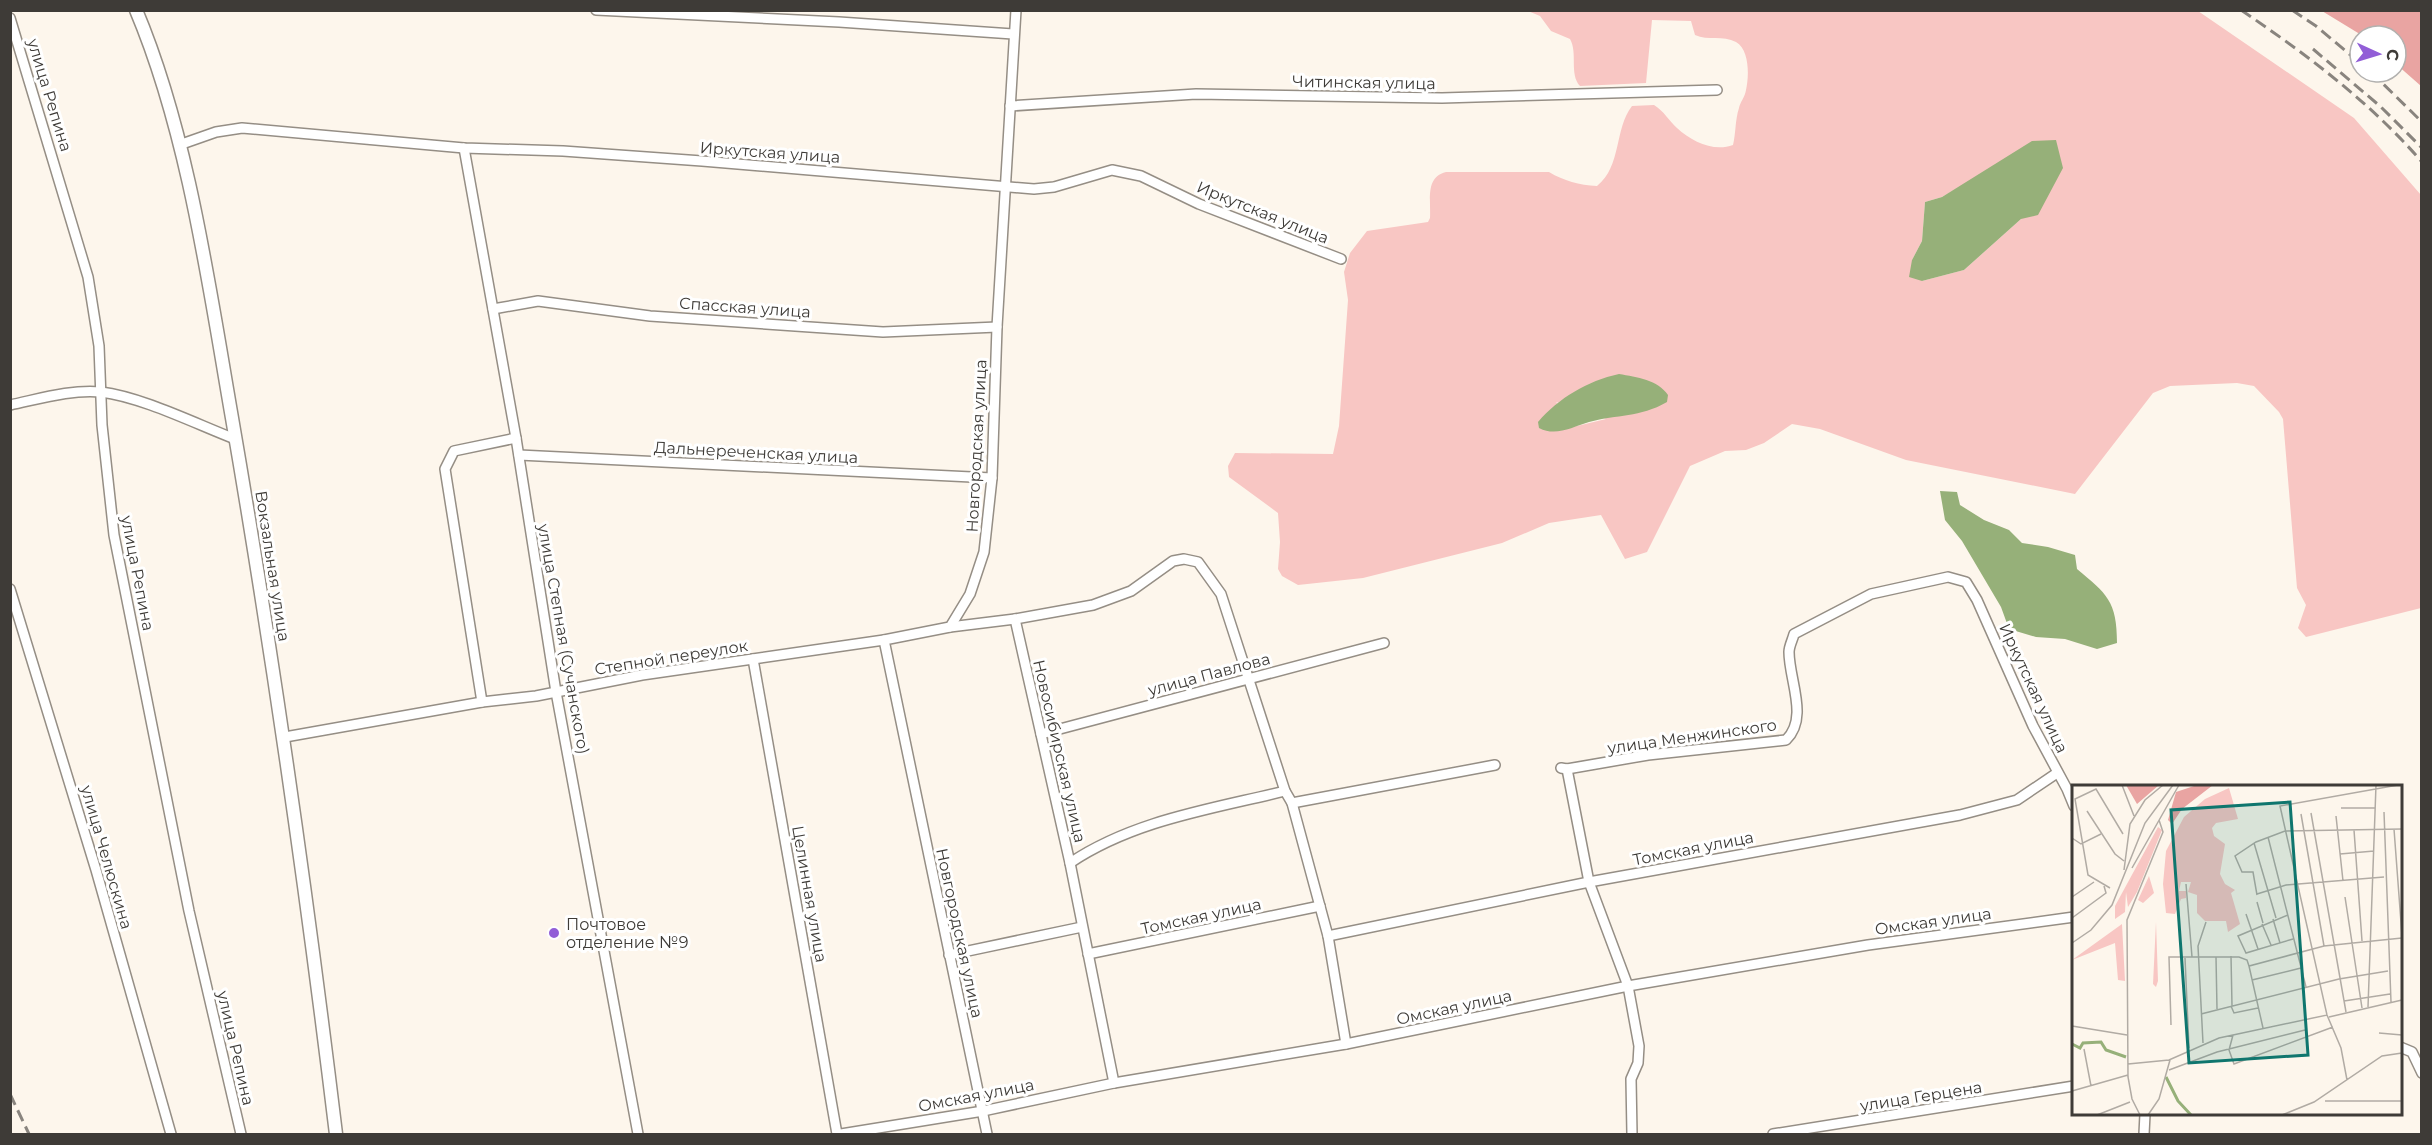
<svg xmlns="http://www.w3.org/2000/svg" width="2432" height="1145" font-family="Montserrat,sans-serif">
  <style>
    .green { fill: #f8c6c3; fill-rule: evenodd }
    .forest { fill: #e9a4a2 }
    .water { fill: #96b079 }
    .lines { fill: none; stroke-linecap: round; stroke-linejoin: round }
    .minor-casing { stroke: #958e85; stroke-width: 12 }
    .secondary-casing { stroke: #958e85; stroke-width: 15 }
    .minor { stroke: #fff; stroke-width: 9 }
    .secondary { stroke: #fff; stroke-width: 12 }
    .rail { stroke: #89847e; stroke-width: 3; stroke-dasharray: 12 6; stroke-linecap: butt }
    .poi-dot { fill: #925ed7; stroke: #fff; stroke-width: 2 }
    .labels { text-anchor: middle; stroke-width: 6; stroke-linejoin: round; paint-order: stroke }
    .street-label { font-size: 16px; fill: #3e3b37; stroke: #fff }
    .poi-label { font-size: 16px; fill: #3e3b37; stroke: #fff; text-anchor: start }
    .inset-river { fill: none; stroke: #96b079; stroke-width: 3 }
    .inset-road { fill: none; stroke: #b1aba4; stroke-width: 1.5 }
    .view { fill: #0f766e; fill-opacity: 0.15; stroke: #0f766e; stroke-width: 3 }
    .inset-edge { fill: none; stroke: #3e3b37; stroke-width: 3 }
  </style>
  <rect width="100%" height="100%" fill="#fdf6ec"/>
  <path class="green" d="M1528,11H2198L2354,118L2421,195V608L2306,637L2298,628L2306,605L2297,588L2283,419L2279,412L2254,386L2237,383L2170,386L2153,393L2075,494L1906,460L1820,429L1792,424L1764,443L1746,450L1725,451L1690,466L1647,552L1625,559L1601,515L1549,523L1502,543L1363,578L1298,585L1282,576L1278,569L1280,542L1278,513L1229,477L1228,466L1235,453L1333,454L1339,426L1348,300L1344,272L1350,253L1367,231L1428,222L1430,218C1431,200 1425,177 1446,172H1549C1564,181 1579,185 1597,186C1622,166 1614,129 1632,106L1654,105C1664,111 1669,121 1677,128C1692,142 1714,152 1733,145C1736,133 1735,120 1739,108C1740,102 1745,97 1746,90C1749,77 1750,50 1736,42C1723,35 1708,41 1695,35L1691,21L1652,20L1646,83L1580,86C1569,74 1578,53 1570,39L1551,31L1540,16ZM1999,164L2021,219L1964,270L1922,281L1912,260L1922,241L1925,202L1942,197ZM1556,402L1606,419L1577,426Z"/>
  <path class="forest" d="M2322,11H2421V86L2396,64V36H2363Z"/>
  <g class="water">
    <path d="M2056,140L2063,168L2038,215L2021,219L1964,270L1922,281L1909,277L1912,260L1922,241L1925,202L1942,197L2032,141Z"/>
    <path d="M1619,374C1637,377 1658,380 1668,395L1667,402C1639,418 1618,414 1589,422C1572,427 1556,437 1539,428L1538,422C1559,398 1587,381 1619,374Z"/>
    <path d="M1940,491L1957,492L1960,505L1984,520L2009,530L2022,543L2048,547L2075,555L2077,569C2107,594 2117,601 2117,643L2097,649L2065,639L2036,637L2009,629L2001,607L1962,541L1945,520Z"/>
  </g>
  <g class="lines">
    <defs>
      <g id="minor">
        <path d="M596,10L839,22L1013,34"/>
        <path d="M10,18L88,277L99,346L102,425L114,535L189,911L241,1134"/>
        <path d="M1010,106L1196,94L1442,98L1717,90"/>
        <path d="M179,145L216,132L242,128L464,148L563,151L702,161L1034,189L1054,187L1112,170L1141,176L1199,204L1341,259"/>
        <path d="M464,148L516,438L556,692L638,1134"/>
        <path d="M493,309L538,301L650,316L883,332L997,327"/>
        <path d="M10,405C39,399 72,389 101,392C142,397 196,424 235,439"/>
        <path d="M519,455L992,478"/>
        <path d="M10,589L96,870L171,1134"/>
        <path d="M950,627L1015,619"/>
        <path d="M753,659L837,1134"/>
        <path d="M482,702L445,469L454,451L516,438"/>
        <path d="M1041,734L1384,643"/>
        <path d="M285,737L482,702L536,696L642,675L884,640"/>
        <path d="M1561,768L1567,769L1648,755L1786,740C1809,718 1789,680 1789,652C1789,646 1793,639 1794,634L1871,594L1948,577L1966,582L1977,600L2033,726L2067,789L2074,806"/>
        <path d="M1567,769L1589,882L1628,986L1639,1046L1638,1063L1631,1079L1632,1134"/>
        <path d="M1292,803L1495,765"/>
        <path d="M1070,863C1134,820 1212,809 1285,791"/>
        <path d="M1328,936L1589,882L1960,815L2017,800L2057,773"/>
        <path d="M1088,954L1320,906"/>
        <path d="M949,955L1082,927"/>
        <path d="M2400,1047L2412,1052L2422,1073"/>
        <path d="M1114,1083L1070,863L1015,619L1093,605L1131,591L1173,561L1184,559L1198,562L1221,594L1285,791L1292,803L1328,936L1346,1044"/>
        <path d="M841,1134L983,1111L1114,1083L1346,1044L1628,986L1868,945L2074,917"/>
        <path d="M987,1134L884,640L950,627L970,594L984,552L992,478L997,327L1016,10"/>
        <path d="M1773,1134L2074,1086"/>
        <path d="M2144,1134L2145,1114"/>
      </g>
      <path id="secondary" d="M136,10C188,133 209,286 232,418C273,656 307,895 336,1134"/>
    </defs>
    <use href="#minor" class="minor-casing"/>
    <use href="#secondary" class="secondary-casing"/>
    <use href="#minor" class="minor"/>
    <use href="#secondary" class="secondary"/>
    <g class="rail">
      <path d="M2241,10C2306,54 2370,102 2422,162"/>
      <path d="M2292,10L2316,26L2360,63"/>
      <path d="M2313,49L2381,107L2422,148"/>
      <path d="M2371,72L2422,122"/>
      <path d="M10,1094L29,1134"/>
    </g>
  </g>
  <circle class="poi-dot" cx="554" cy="933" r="6"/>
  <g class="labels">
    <g class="street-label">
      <text transform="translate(1364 82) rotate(1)" y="6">Читинская улица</text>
      <text transform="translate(50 95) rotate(73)" y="6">улица Репина</text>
      <text transform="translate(770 152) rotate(4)" y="6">Иркутская улица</text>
      <text transform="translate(1263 212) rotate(22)" y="6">Иркутская улица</text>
      <text transform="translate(745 307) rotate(4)" y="6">Спасская улица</text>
      <text transform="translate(976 446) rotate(-87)" y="6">Новгородская улица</text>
      <text transform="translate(756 452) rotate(3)" y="6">Дальнереченская улица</text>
      <text transform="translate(273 566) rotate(81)" y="6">Вокзальная улица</text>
      <text transform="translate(138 573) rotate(79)" y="6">улица Репина</text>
      <text transform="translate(564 639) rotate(80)" y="6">улица Степная (Сучанского)</text>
      <text transform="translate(671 657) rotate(-9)" y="6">Степной переулок</text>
      <text transform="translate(1209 674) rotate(-15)" y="6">улица Павлова</text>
      <text transform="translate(2034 688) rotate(65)" y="6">Иркутская улица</text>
      <text transform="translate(1692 736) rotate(-8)" y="6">улица Менжинского</text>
      <text transform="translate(1060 751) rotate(77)" y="6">Новосибирская улица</text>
      <text transform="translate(1693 848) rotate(-11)" y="6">Томская улица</text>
      <text transform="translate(107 857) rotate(74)" y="6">улица Челюскина</text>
      <text transform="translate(810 894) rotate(80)" y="6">Целинная улица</text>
      <text transform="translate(1201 916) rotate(-12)" y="6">Томская улица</text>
      <text transform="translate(1933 921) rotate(-8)" y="6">Омская улица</text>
      <text transform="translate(960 933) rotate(78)" y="6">Новгородская улица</text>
      <text transform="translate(1454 1007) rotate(-12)" y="6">Омская улица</text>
      <text transform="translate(236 1048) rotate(77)" y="6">улица Репина</text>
      <text transform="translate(976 1095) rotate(-11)" y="6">Омская улица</text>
      <text transform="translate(1921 1096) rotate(-9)" y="6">улица Герцена</text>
    </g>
    <g class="poi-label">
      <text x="566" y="930">Почтовое<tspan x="566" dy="18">отделение №9</tspan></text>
    </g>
  </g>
  <g transform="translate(2072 785)">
    <rect width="330" height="330" fill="#fdf6ec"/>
    <path d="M157,3L166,34L144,38L140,43L142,51L153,59L148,89L153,99L163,105L159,108L168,139L156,147L154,136H133L125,128V110L116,107L119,97H109L107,106H114V113L109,114L103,129L94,128L91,99L94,66L112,32L133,14ZM86,42L90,45L65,107L56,122L54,107L53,127L43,134V121ZM77,91L82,108L71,118L66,115ZM84,137L86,196L84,202L81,199ZM50,139L53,196L46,195L43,158L0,175Z" fill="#f8c6c3"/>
    <path d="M54,0H87L65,19ZM125,0H141L110,24L100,39L96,35L104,7Z" fill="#e9a4a2"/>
    <path class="inset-river" d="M0,259L8,263L11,258L29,257L34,265L54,272M94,292L106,316L119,330"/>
    <path class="inset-road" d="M50,0L62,31M269,23H303M15,26L43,69L52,76M312,27L319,217M239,28L274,227M229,29L252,161M264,31L271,96M322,44L330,151M282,45L290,156M196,52L234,202M0,53L9,59L29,49M182,58L204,133M268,69L302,66M60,83L107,0M52,85L58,39L73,15L91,0M114,99L120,172M38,103L16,90L3,14L24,4L51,49M185,109L214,100L312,92M185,110L181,87H170L163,71L184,57L213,46L330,44M0,112L22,97M273,112L290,223M185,117L191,138M174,129L186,164M216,130L166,151L174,168L221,154M0,133L34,108L32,101M201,134L208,158M190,139L199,160M0,158L19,145L40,120L73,38L101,0M159,171L160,221M144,172L145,224M113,173L117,263M177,181L191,243M180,195L229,183M272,216L318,209M159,221L162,228L186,223M296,222L304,0M129,229L267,194L316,186M255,230L208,21L326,0M257,232L330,215M99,240L97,172H167L175,175L177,181L252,161L330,153M0,241L55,250M307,248L330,250M161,250L157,265L162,279L261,242M131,258L126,161L134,137M12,264L19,301M56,279L97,275L147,253L255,230L269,263L275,295M97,285L145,267L233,245M0,306L56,290M253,316H330M25,330L58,317M68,330L60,314L56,292L55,135L91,47L87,35M76,330L87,314L98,275M210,330L242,317L310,271L330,268"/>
    <path class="view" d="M218,17L236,270L117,278L99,25Z"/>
    <rect width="330" height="330" class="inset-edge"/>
  </g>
  <rect width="2432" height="1145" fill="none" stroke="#3e3b37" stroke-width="24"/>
  <g transform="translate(2378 54) rotate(94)"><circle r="28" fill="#ffffff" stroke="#b2b1af" stroke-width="1.5"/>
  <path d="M0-4.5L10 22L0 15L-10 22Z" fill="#925ed7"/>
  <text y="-9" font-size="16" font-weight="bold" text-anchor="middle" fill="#3e3b37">С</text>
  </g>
</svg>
